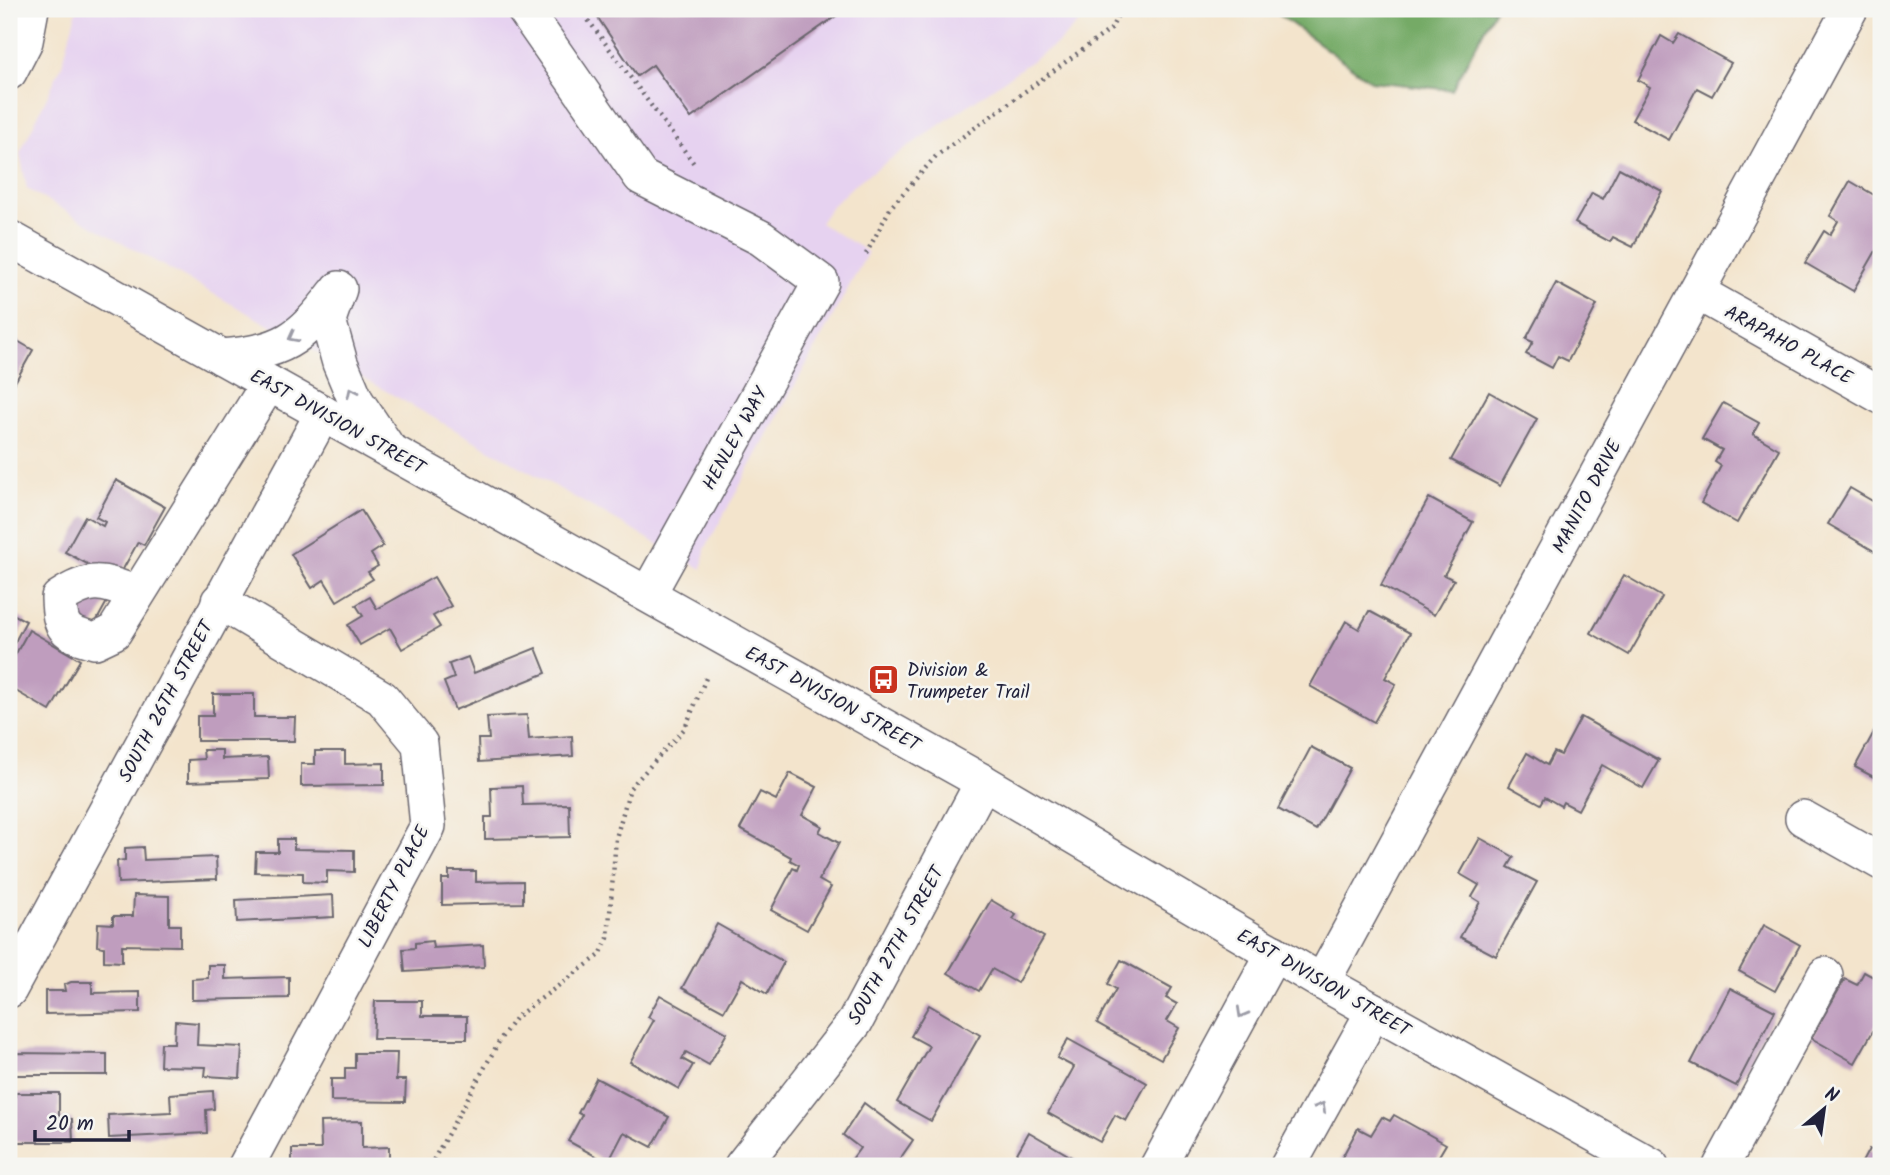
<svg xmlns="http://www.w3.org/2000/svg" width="1890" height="1175" font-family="Kalam,sans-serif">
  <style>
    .built { fill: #e6d2f0 }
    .forest { fill: #75aa66; stroke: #4c6650; stroke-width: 2 }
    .building { fill: #bf9dbe }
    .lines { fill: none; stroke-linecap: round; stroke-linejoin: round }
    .minor-casing { stroke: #6b666e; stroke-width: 38 }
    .path { stroke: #6b666e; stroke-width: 4.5; stroke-dasharray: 2 5; stroke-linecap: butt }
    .minor { stroke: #fff; stroke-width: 35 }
    .oneway { stroke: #9c9ca7 }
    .labels { text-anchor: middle; stroke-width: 5; stroke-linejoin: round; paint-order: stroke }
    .street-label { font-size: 19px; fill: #22223b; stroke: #f6f6f2 }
    .poi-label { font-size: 19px; fill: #22223b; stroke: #f6f6f2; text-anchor: start }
  </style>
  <rect width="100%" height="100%" fill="#f6f6f2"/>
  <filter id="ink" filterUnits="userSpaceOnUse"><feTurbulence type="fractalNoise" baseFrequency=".0143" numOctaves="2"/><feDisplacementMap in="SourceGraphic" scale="14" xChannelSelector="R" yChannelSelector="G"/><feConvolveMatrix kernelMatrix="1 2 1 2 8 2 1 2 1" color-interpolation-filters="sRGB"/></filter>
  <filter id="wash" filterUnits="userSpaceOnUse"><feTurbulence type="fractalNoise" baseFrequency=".00686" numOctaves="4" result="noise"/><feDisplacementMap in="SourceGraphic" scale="28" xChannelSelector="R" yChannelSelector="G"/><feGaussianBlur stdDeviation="1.57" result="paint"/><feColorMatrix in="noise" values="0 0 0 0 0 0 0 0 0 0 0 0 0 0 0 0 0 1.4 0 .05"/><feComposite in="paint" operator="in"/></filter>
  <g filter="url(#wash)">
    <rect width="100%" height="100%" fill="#f3e4cc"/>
    <path class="built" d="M77,9H1093L1059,42L856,183L830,208L820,223L868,252L705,549L702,569L27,189L20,153L62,65Z"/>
    <path class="forest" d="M1271,9H1495L1452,90L1371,81Z"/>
    <g id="blocks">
      <g class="building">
        <path d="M592,9H846L691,118L653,65L637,76Z"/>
        <path d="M1679,34L1731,63L1712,96L1697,88L1669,140L1632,120L1650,87L1638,80L1661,36L1673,43Z"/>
        <path d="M1619,168L1662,191L1633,247L1613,237L1610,242L1575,223L1592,193L1603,199Z"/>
        <path d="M1850,181L1881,199V242L1853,291L1805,263L1824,231L1830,235L1838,221L1830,216Z"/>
        <path d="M1556,283L1597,305L1568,361L1558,356L1552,368L1526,354L1533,342L1526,339Z"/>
        <path d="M9,336L33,350L9,393Z"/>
        <path d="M1489,392L1537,419L1500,486L1451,460Z"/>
        <path d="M1723,403L1759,423L1753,434L1779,449L1737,523L1701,503L1721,466L1715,462L1722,450L1702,439Z"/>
        <path d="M116,480L165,507L144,545L138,542L117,580L65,552L85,516L103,526L105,522L96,517Z"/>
        <path d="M1850,488L1881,506V555L1828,524Z"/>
        <path d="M1429,498L1473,522L1444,575L1454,580L1434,615L1381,585Z"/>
        <path d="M361,510L383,546L371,554L378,566L368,572L373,579L337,601L324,580L312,588L291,554Z"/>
        <path d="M1624,575L1662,597L1629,655L1591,633Z"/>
        <path d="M434,577L451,606L433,616L440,627L402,649L390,628L360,645L348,625L363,616L356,605L370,597L377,609Z"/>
        <path d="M87,588L108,600L91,631L70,619Z"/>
        <path d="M1369,611L1410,633L1385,678L1396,684L1374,722L1310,686L1346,621L1359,629Z"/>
        <path d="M9,612L26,621L9,653Z"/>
        <path d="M29,630L80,660L50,711L9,687V666Z"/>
        <path d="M536,648L546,673L455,710L444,682L454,678L449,664L468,657L474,673Z"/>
        <path d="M213,694H254V717H295L294,741H197V716H213Z"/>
        <path d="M527,715L529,739L572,736L573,756L479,762L478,739H489L487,717Z"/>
        <path d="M1581,717L1659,760L1643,788L1602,765L1578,810L1563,802L1561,806L1545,797L1541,804L1509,786L1527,753L1547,765L1554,752L1561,755Z"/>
        <path d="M1881,719V781L1855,767Z"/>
        <path d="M1311,747L1350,768L1316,830L1278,809Z"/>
        <path d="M203,750H222V759L268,757L269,779L188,782V760L204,759Z"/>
        <path d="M315,751H345V764L384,763V785L301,786V764H315Z"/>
        <path d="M790,773L817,787L802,815L822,826L819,832L839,843L819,880L831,887L807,930L771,910L793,868L797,870L799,865L790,860L791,857L740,829L760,792L776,800Z"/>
        <path d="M522,786L523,805L569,804L570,837L485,839V817H492L491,787Z"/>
        <path d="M1480,838L1514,857L1508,867L1537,882L1496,956L1460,937L1480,902L1472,897L1479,885L1460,874Z"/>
        <path d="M278,839H294V849L354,850V872L327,871V883L303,882V873L255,872L256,852H278Z"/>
        <path d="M143,847L144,860L216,857L217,879L118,883L117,861L125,860V848Z"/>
        <path d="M449,871H476V882L523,881V903L442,905V879H449Z"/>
        <path d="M134,895L169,896V925H180V946L122,945V962L104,961V947L97,946L98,923L113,924V916H133Z"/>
        <path d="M333,895L334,917L237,922L236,900Z"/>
        <path d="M991,900L1016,915L1013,919L1044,937L1017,983L992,969L979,991L948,973Z"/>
        <path d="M717,924L784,962L767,994L742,979L724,1011L682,988Z"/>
        <path d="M1764,925L1800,945L1775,991L1739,971Z"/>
        <path d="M432,941L433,948L483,945L484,967L405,972L403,949L415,948V943Z"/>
        <path d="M1121,960L1172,988L1166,998L1177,1004L1167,1021L1179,1028L1161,1059L1097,1023L1116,989L1108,984Z"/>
        <path d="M208,965H225V979L289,977V998L192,1000V979L208,978Z"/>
        <path d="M1864,972L1881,981V1017L1855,1063L1811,1038L1845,979L1857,985Z"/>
        <path d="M71,982H92V993L140,992V1012L45,1014V991H65L64,985Z"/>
        <path d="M1730,988L1775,1011L1736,1086L1691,1063Z"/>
        <path d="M660,995L727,1033L709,1065L686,1052L682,1059L693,1065L679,1089L630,1062L654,1020L648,1017Z"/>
        <path d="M375,1001H422V1016H467V1039H373Z"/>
        <path d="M929,1005L980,1035L931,1121L897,1102L929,1046L911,1036Z"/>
        <path d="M175,1021L198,1023L197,1045L242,1047L240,1078L205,1076L206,1067L160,1066L161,1043H174Z"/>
        <path d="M1068,1039L1147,1083L1126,1121L1115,1115L1100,1142L1048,1113L1074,1067L1057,1058Z"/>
        <path d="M13,1053L107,1054V1075H13Z"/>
        <path d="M355,1053H397L396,1080H406L405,1102L331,1101V1079H345V1068H355Z"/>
        <path d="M596,1078L669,1117L652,1147L624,1132L608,1163L568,1141L582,1115L578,1113Z"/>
        <path d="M213,1091L214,1109L206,1110L207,1133L109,1138L108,1115L171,1112L170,1094Z"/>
        <path d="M15,1093H59V1118L72,1119L73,1142H9V1112H15Z"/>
        <path d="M864,1103L913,1140L895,1166H847L860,1148L843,1135Z"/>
        <path d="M1394,1115L1446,1144L1433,1166L1424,1160L1420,1166H1350L1340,1161L1358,1128L1371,1135L1382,1117L1390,1121Z"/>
        <path d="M362,1121V1148L389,1147V1166H292V1149H321L320,1122Z"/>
        <path d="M1029,1132L1080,1162L1078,1166H1018L1023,1158L1016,1155Z"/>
        <path d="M1869,1149L1881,1155V1166H1860Z"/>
      </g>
    </g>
  </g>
  <g filter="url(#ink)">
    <use href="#blocks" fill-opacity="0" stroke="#6b666e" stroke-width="2"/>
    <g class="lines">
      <defs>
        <g id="minor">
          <path d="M524,9L641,177L761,238L821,282L648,594"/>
          <path d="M9,72L25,41L31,9"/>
          <path d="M9,238L983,782L1322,982L1652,1166"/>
          <path d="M339,289L328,320L340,363L356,401L385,444"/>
          <path d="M1697,292L1881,396"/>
          <path d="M222,357C283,351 299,341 335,294"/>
          <path d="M137,594C102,581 91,576 59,598C60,629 64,633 95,641L114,632L269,383"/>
          <path d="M219,601L382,698L420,744L428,826L246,1166"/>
          <path d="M1803,818L1881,862"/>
          <path d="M1322,982L1850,9"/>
          <path d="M9,990L323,413"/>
          <path d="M742,1166L855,1022L983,782"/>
          <path d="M1158,1166L1274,953"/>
          <path d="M1288,1166L1374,1011"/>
          <path d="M1721,1166L1825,975"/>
        </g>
      </defs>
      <use href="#minor" class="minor-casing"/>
      <g class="path">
        <path d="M580,9L695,165"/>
        <path d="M866,254L891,207L936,156L1111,29L1121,9"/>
        <path d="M430,1166L501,1038L516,1017L600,955L608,938L616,838L630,788L685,728L706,678"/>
      </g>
      <use href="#minor" class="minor"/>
    </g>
    <defs><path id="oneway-chevron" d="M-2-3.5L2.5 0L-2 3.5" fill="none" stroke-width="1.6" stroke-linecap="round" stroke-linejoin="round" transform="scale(1.75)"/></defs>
    <g class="oneway">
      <use href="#oneway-chevron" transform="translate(293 337) rotate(152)"/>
      <use href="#oneway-chevron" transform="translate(352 392) rotate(-115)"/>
      <use href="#oneway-chevron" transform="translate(1242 1013) rotate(119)"/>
      <use href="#oneway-chevron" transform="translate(1321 1107) rotate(-61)"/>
    </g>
  </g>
  <defs>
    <symbol id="bus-square" viewBox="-11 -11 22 22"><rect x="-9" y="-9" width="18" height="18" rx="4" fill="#c8321e" stroke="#f6f6f2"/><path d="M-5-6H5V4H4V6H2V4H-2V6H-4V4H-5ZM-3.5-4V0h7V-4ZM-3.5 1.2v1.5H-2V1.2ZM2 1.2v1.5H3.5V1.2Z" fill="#fff"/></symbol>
  </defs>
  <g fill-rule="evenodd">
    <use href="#bus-square" x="866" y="662" width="35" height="35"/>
  </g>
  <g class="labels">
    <g class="street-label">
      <text transform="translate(1789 344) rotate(29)" y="7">ARAPAHO PLACE</text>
      <text transform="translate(338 421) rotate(29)" y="7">EAST DIVISION STREET</text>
      <text transform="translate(734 438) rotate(-61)" y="7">HENLEY WAY</text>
      <text transform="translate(1586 496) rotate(-62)" y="7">MANITO DRIVE</text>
      <text transform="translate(833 698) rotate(29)" y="7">EAST DIVISION STREET</text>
      <text transform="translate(165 701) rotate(-62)" y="7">SOUTH 26TH STREET</text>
      <text transform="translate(393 886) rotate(-63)" y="7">LIBERTY PLACE</text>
      <text transform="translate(895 945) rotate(-61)" y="7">SOUTH 27TH STREET</text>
      <text transform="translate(1324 982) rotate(30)" y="7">EAST DIVISION STREET</text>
    </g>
    <g class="poi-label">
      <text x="907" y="676">Division &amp;<tspan x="907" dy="22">Trumpeter Trail</tspan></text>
    </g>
  </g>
  <rect width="1890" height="1175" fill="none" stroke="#f6f6f2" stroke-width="35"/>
  <g transform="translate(1824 1109) rotate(29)" stroke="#f6f6f2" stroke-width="5" paint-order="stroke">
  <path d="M0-5L12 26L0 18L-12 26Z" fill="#22223b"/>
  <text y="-10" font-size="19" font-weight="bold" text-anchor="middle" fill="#22223b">N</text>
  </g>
  <path d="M35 1130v10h94v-10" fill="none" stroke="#22223b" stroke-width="3.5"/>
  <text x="46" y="1130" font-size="21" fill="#22223b" stroke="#f6f6f2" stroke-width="5" paint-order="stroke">20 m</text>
</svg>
